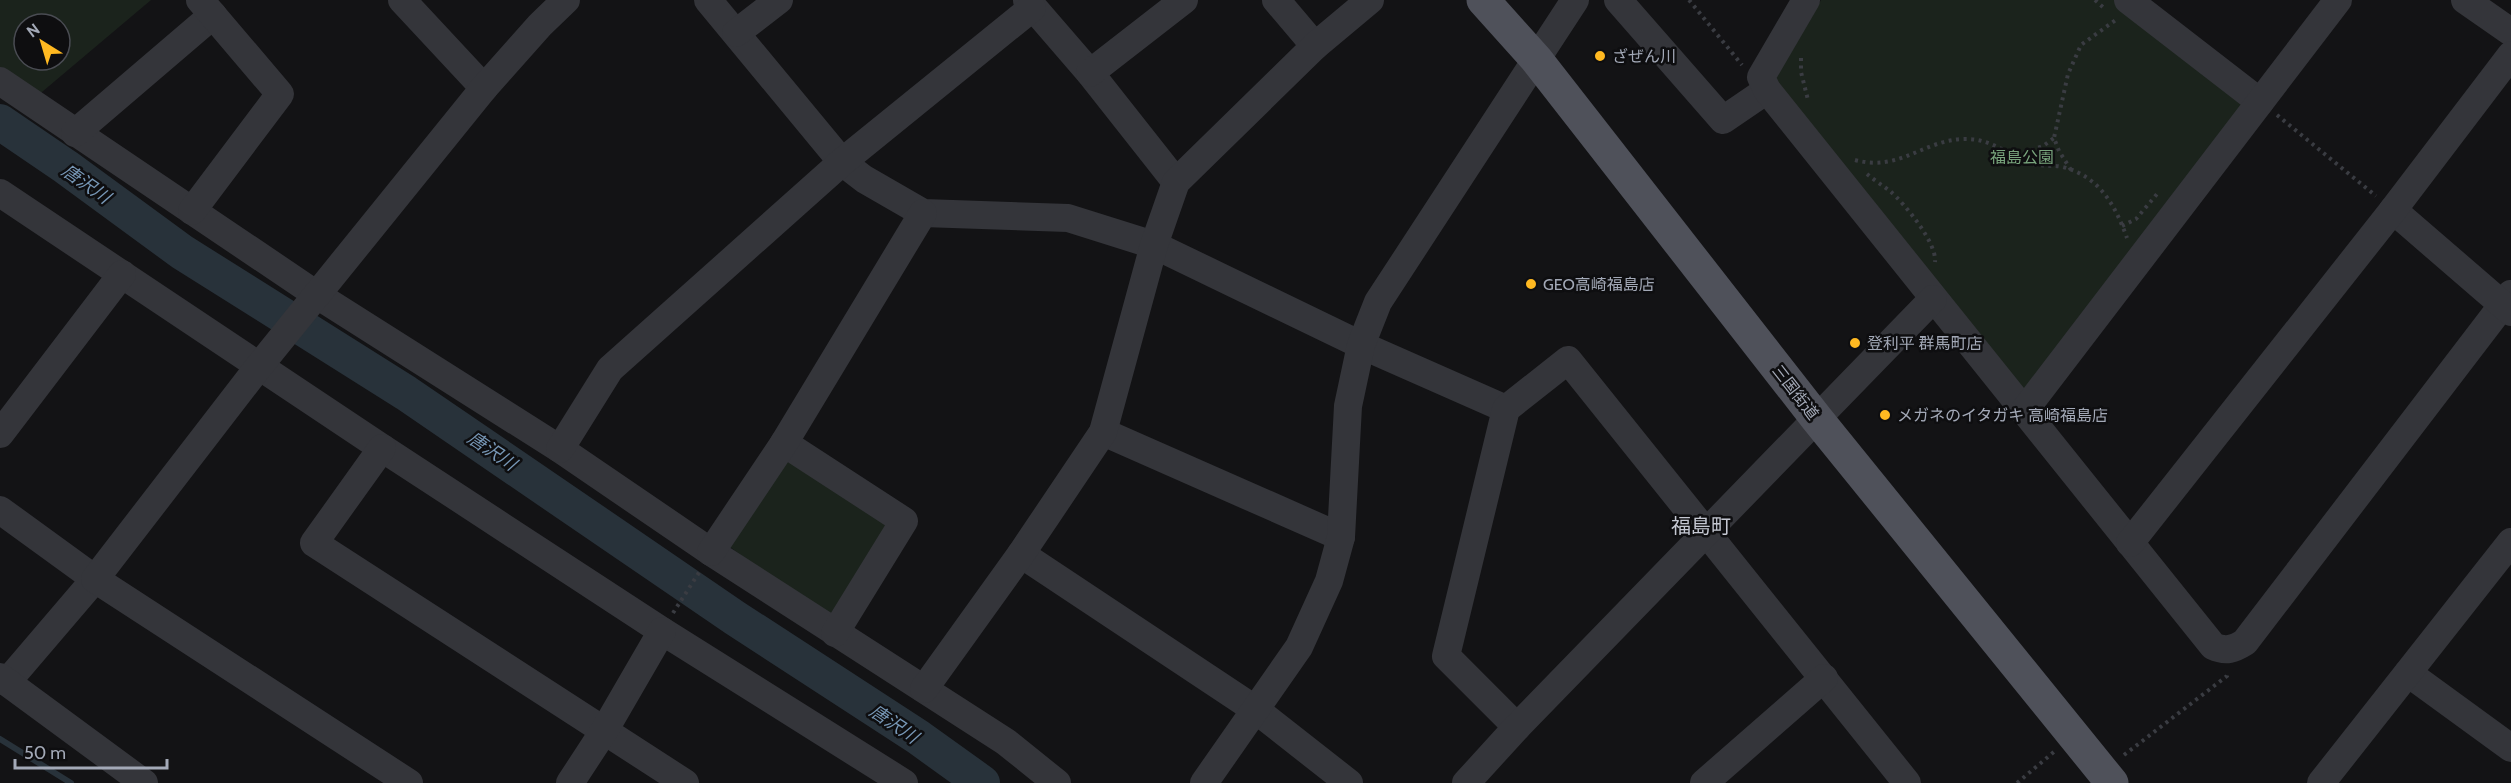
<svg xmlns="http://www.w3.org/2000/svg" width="2511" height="783" font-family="Cabin,'Noto Sans JP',sans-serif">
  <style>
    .green { fill: #1b231c; fill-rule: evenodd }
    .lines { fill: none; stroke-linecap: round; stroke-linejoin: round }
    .stream { stroke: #28323a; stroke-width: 6 }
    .river { stroke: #28323a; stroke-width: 36 }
    .path { stroke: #3a3c42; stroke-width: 4; stroke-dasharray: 3 4.5; stroke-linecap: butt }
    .minor { stroke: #34353a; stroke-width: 28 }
    .major { stroke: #4f515a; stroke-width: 33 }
    .poi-dot { fill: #ffb921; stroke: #0e0e10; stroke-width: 2 }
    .labels { text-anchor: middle; stroke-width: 5; stroke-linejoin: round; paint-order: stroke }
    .poi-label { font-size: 16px; fill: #a3a9b7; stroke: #0e0e10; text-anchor: start }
    .park-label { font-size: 16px; fill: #78a47c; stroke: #0e0e10 }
    .street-label { font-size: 16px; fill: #a3a9b7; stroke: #0e0e10 }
    .water-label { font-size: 18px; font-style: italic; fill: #7797b6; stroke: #0e0e10 }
    .quarter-label { font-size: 20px; fill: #c5c8d2; stroke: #0e0e10 }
  </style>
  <rect width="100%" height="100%" fill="#131315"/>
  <g class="green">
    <path d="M0,0H151L36,97L0,73ZM24,24H60V60H24Z"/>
    <path d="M1821,0H2119L2260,102L2024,411L1773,82Z"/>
    <path d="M787,460L890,525L828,619L730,547Z"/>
  </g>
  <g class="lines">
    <path class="stream" d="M0,739L71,783"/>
    <path class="river" d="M0,122L66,167L182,252L406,393L735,618L918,737L982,783"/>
    <g class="path">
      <path d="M1689,0L1742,65"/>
      <path d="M2095,0L2106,10"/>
      <path d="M1801,58V72L1808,100"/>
      <path d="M2277,115L2376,196"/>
      <path d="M2017,155L2043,146L2054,138"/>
      <path d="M1855,160C1900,172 1923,140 1964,139C1989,138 2006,153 2028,162C2042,168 2050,164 2063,167C2100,177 2115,205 2127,238"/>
      <path d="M2071,170L2059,151L2054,138L2068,74L2081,45L2117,19"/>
      <path d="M1867,174C1874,180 1882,185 1890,191C1905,204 1937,243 1935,262"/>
      <path d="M2122,226L2136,219L2157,194"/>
      <path d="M673,613L700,571"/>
      <path d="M2124,755L2227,676L2228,671"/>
      <path d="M2017,783L2055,751"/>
    </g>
    <g class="minor">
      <path d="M402,0L484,88"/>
      <path d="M708,0L842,162L864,179L923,213L1068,218L1154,245L1361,345L1506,409"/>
      <path d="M1027,0L1090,73L1176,182"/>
      <path d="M1276,0L1315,46"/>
      <path d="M1618,0L1723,120L1767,90"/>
      <path d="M1806,0L1761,77L1767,90L2213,646C2226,652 2234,649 2245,642L2511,294"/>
      <path d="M2128,0L2260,102"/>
      <path d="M2465,0L2511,32"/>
      <path d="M736,33L779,0"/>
      <path d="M1090,73L1184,0"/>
      <path d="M0,81L317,295L560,449L711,552L1006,742L1057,783"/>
      <path d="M75,133L213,15"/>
      <path d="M0,193L382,448L662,631L904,783"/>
      <path d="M2393,210L2511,312"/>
      <path d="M192,211L280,94L200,0"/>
      <path d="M2024,411L2338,0"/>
      <path d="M1103,432L1341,537"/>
      <path d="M0,434L122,274"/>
      <path d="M784,443L904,521L835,633"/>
      <path d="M382,448L314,543L685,783"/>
      <path d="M560,449L610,369L842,162L1032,8"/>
      <path d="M0,510L95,579L7,682"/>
      <path d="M2130,543L2393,210L2511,55"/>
      <path d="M711,552L784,443L923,213"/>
      <path d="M1021,554L1256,710L1349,783"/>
      <path d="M2408,673L2511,748"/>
      <path d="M0,677L144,783"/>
      <path d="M924,689L1021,554L1103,432L1154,245L1176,182L1315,46L1370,0"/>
      <path d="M1517,727L1446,656L1506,409L1568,360L1907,783"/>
      <path d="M409,783L95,579L260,365L484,88L540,25L566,0"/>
      <path d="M570,783L604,731L662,631"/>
      <path d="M1204,783L1299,647L1329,581L1341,537L1348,406L1361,345L1378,302L1575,0"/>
      <path d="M1466,783L1517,727L1933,299"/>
      <path d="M1704,783L1824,678"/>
      <path d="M2321,783L2511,542"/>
    </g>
    <path class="major" d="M1483,0L1536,59L1817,419L2112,783"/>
  </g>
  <g class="poi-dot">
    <circle cx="1600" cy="56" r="6"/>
    <circle cx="1531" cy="284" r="6"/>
    <circle cx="1855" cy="343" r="6"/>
    <circle cx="1885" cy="415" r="6"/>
  </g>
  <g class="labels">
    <g class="poi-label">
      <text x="1612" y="62">ざぜん川</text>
      <text x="1543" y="290">GEO高崎福島店</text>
      <text x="1867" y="349">登利平 群馬町店</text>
      <text x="1897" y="421">メガネのイタガキ 高崎福島店</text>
    </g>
    <g class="park-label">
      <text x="2022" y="163">福島公園</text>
    </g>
    <g class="street-label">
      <text transform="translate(1796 392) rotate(52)" y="6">三国街道</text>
    </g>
    <g class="water-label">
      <text transform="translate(86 184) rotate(35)" y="6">唐沢川</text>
      <text transform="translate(492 451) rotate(34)" y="6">唐沢川</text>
      <text transform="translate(894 724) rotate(34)" y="6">唐沢川</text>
    </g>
    <g class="quarter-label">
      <text x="1701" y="533">福島町</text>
    </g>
  </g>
  <g transform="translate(42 42) rotate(323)"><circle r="28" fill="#0e0e10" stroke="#4a4c53" stroke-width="1.5"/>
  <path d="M0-4.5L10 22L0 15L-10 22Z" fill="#ffb921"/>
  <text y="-9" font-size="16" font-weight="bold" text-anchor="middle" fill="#a3a9b7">N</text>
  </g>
  <path d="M15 759v9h152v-9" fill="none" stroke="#a3a9b7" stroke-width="3"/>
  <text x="24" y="759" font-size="18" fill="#a3a9b7" stroke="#0e0e10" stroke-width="4.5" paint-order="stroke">50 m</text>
</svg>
